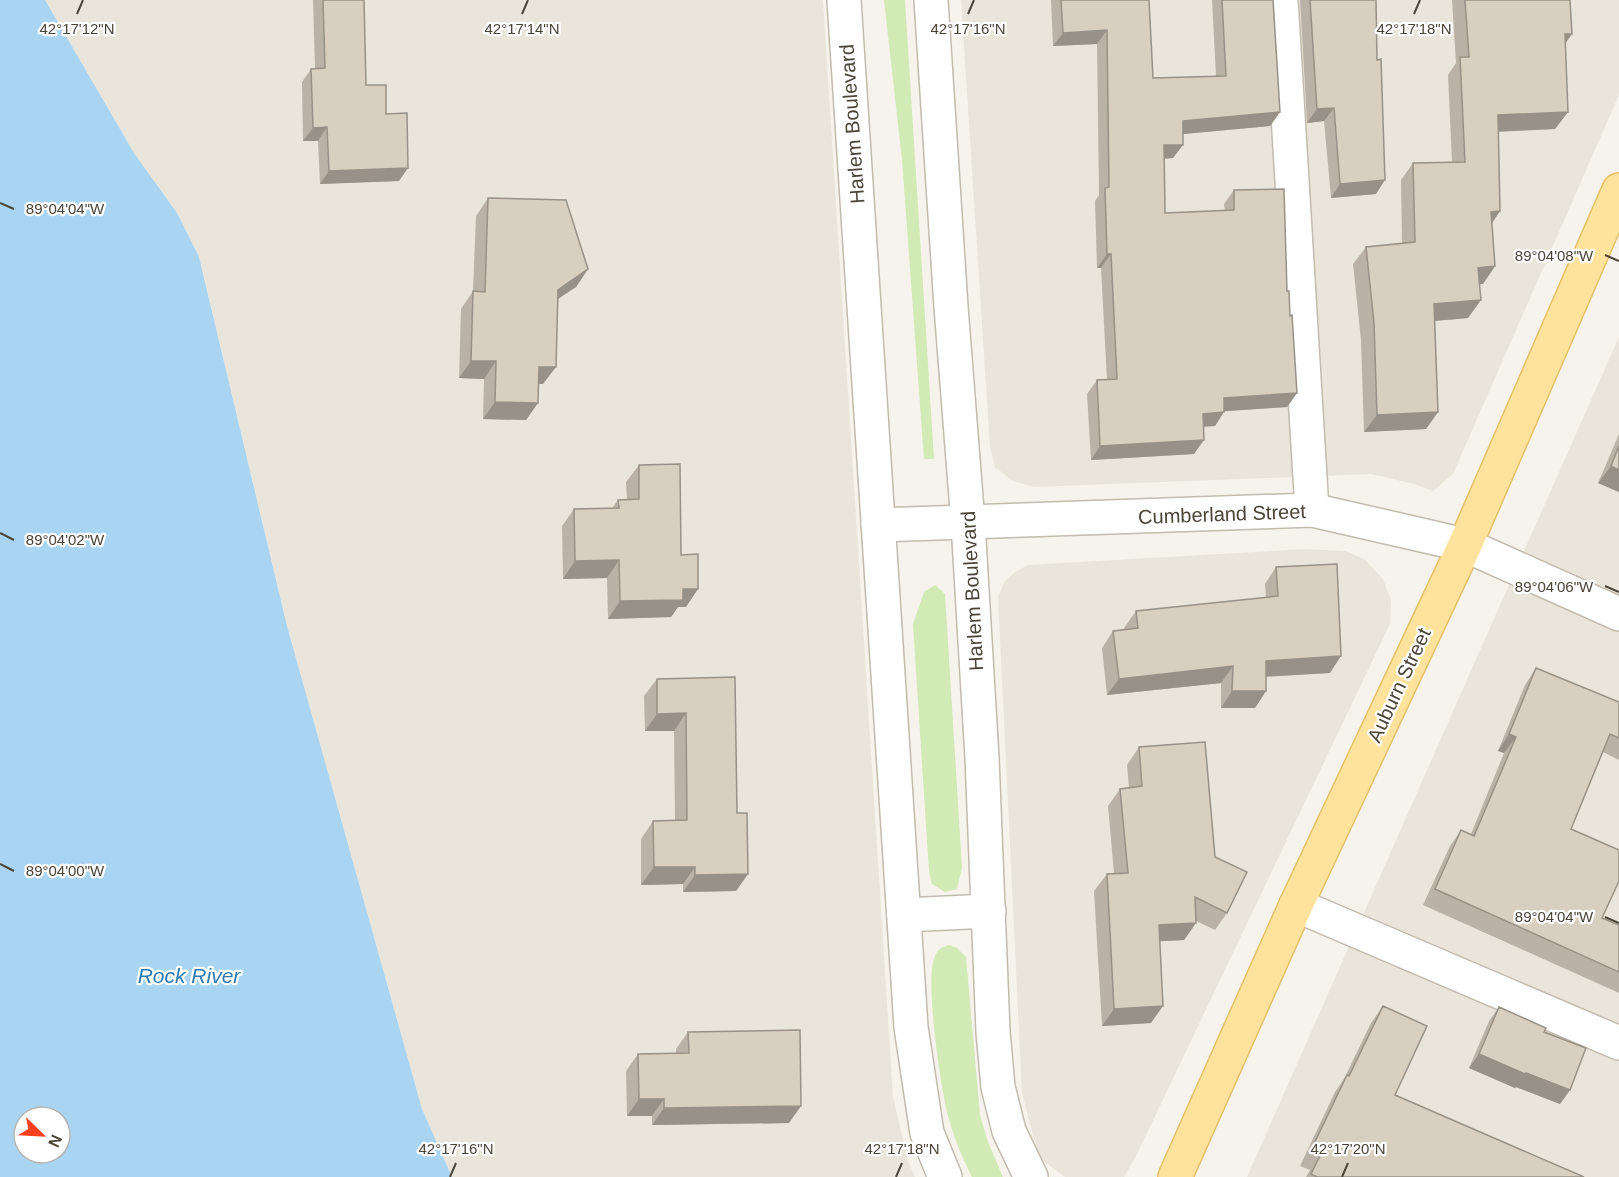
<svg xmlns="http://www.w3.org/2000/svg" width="1619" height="1177" font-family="Arial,sans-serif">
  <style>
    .residential { fill: #eae5da }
    .green { fill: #d2eab5 }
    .water { fill: #a9d4f2; fill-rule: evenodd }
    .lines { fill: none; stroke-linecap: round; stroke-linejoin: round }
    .minor-casing { stroke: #c2bbae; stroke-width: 36 }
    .major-casing { stroke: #e6c16a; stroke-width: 36 }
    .minor { stroke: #fff; stroke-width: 33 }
    .major { stroke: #ffe39c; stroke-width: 33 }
    .wall { fill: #bab2a6 }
    .shaded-wall { fill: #979187 }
    .building { fill: #d8cfc1; stroke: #979187; stroke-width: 1.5 }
    .ticks { fill: none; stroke: #4b4439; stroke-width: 2 }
    .labels { text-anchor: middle; stroke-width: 4.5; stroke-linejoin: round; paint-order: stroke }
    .street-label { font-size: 20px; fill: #4b4439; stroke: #fff }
    .water-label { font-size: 21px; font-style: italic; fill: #2e7ab2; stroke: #fff }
    .ticks-label { font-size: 15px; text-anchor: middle; fill: #4b4439; stroke: #fff; stroke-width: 4.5; stroke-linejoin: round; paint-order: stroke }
  </style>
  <rect width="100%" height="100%" fill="#f6f3ec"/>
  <g class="residential">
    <path d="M45,0H823L893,1097L908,1161L915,1177H452L422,1109L287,626L199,257L177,213L134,153Z"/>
    <path d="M961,0H1619V95L1453,474L1433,491L1414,484L1371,474L1034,487L1013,481L995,467L990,447Z"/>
    <path d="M1619,337V1177H1247L1481,648Z"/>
    <path d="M1306,549L1345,551L1364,559L1383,579L1391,600L1390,624L1136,1156L1124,1177H1065L1042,1160L1033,1136L1022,1093L998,597L1005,581L1015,572L1028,565Z"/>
  </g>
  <g class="green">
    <path d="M884,0H905L934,459H924L902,160Z"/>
    <path d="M935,585L945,594L962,868L957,889L945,892L932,884L929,872L913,624L924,592Z"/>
    <path d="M949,945L957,948L966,957L980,1115L988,1142L1003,1177H972C962,1157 954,1138 948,1116C941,1090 924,977 935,956C938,949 942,947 949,945Z"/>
  </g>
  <path class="water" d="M0,0H45L134,153L177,213L199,257L287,626L422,1109L452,1177H0ZM24,1117H60V1153H24Z"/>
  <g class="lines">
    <defs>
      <g id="minor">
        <path d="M844,0L911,1027L927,1133L945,1177"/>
        <path d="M931,0L951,307L968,523L982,758L993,1032L998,1087L1009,1131L1031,1177"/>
        <path d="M1281,0L1312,510"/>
        <path d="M878,525L1312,510L1465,545L1619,614"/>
        <path d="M1296,905L1619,1043"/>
        <path d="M904,915L989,911"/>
      </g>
      <path id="major" d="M1175,1177L1296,905L1465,545L1619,190"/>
    </defs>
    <use href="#minor" class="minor-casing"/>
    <use href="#major" class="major-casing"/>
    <use href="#minor" class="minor"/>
    <use href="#major" class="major"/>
  </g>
  <g class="wall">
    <path d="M313,0H364L366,85L386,114L399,181L320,184L318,141H303L302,82L311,69H315Z"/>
    <path d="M1051,0H1149L1153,78L1216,76L1212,0H1273L1280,112L1270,126L1183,134L1173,158L1164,159L1165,213L1225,211L1224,204L1234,190L1287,291L1297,393L1287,407L1224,411L1215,426L1203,427L1194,454L1091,460L1087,394L1097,380H1107L1101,268H1097L1095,201L1099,195L1097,44L1053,46Z"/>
    <path d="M1300,0H1376V194L1331,198L1324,121L1307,123Z"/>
    <path d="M1452,0H1570L1572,34L1565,43L1568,112L1555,129L1498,132L1500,211L1492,223L1495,266L1483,284H1479L1468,318L1435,321L1438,412L1426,429L1364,432L1361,340L1353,264L1366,247L1402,243L1401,180L1413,163L1452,162L1448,75L1456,63Z"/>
    <path d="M488,198L588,269L576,287L557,299L543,384H538V403L526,420L483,419L484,379L459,378L461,309L473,291L476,216Z"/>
    <path d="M1619,434V492L1598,483Z"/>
    <path d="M639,465L681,555L686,607H678L671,617L608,619L607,578L563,579L562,526L574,509L612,508L618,500H627L626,482Z"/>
    <path d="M1276,567L1330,673L1266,677V691L1255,708H1221V683L1107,695L1102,648L1113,631L1124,630V628L1136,611L1266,598L1265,584Z"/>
    <path d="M1536,668L1619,702V760L1603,752L1571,829L1602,918L1619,925V993L1423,905L1450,846L1461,830L1471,834L1504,753L1498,751L1525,685Z"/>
    <path d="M735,677L737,813L748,874L736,891L683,892V884L641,885V839L653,821H675L674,731H645L644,696L657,679Z"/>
    <path d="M1139,747L1215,857L1227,913L1215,930L1196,921V923L1184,940L1160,941L1151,1023L1102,1026L1094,891L1107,874L1114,873L1108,806L1120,789L1129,788L1127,765Z"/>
    <path d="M1383,1006L1395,1095L1584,1177H1306L1310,1170L1300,1166L1335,1092L1344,1079L1371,1023Z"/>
    <path d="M1499,1007L1544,1032L1570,1090L1560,1104L1516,1087L1515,1088L1469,1068L1489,1021Z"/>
    <path d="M688,1032L789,1123L652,1125V1116H627L626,1071L638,1054L676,1053V1049Z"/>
  </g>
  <g class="shaded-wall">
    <path d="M1107,30L1097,44L1053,46L1063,33Z"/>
    <path d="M1565,34H1572L1560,51Z"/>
    <path d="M1334,108L1324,121L1307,123L1317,109Z"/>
    <path d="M1280,112L1270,126L1173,135L1183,121Z"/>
    <path d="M1568,112L1555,129L1486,132L1498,115Z"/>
    <path d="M327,127L318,141H303L313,128Z"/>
    <path d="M1164,145H1183L1173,158L1154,159Z"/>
    <path d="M408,168L399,181L320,184L329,171Z"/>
    <path d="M1385,180L1376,194L1331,198L1340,184Z"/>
    <path d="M1500,211L1488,229L1491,212Z"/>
    <path d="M1107,254H1111L1101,268H1097Z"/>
    <path d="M1495,266L1483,284L1466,285L1478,268Z"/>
    <path d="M588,269L576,287L546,307L558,290Z"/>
    <path d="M1481,300L1468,318L1422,322L1434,304Z"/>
    <path d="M471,361H496L484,379L459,378Z"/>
    <path d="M539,367H556L543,384H527Z"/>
    <path d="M1297,393L1287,407L1214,412L1224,398Z"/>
    <path d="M495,402L538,403L526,420L483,419Z"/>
    <path d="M1224,412L1215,426L1193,427L1203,414Z"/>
    <path d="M1438,412L1426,429L1364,432L1377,415Z"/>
    <path d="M1204,440L1194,454L1091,460L1100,446Z"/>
    <path d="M1611,466L1619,470V492L1598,483Z"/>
    <path d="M619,560L607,578L563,579L575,561Z"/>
    <path d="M683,589H698L686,607H678L671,617L608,619L620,601Z"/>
    <path d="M1341,656L1330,673L1255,677L1266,661Z"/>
    <path d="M1233,666L1221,683L1107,695L1119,679Z"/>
    <path d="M1232,691H1266L1255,708H1221Z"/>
    <path d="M686,713L674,731H645L657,714Z"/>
    <path d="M1509,734L1516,737L1504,753L1498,751Z"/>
    <path d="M654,867H695L683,884L641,885Z"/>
    <path d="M748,874L736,891L683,892L695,875Z"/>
    <path d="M1196,923L1184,940L1147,942L1159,925Z"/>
    <path d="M1163,1006L1151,1023L1102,1026L1114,1009Z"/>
    <path d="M1479,1054L1526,1073L1570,1090L1560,1104L1516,1087L1515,1088L1469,1068Z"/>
    <path d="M639,1099H664L652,1116H627Z"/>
    <path d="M801,1106L789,1123L652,1125L664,1108Z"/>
  </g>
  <g class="building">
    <path d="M323,0H364L366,85H386V114L407,113L408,168L329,171L327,127L313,128L311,69L325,68Z"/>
    <path d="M1061,0H1149L1153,78L1226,76L1222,0H1273L1280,112L1183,121V145H1164L1165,213L1234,210V190L1284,189L1287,291H1289L1290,316L1292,315L1297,393L1224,398V412L1203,414L1204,440L1100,446L1097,380L1117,379L1111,254H1107L1105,188L1109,187L1107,30L1063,33Z"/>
    <path d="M1310,0H1376L1377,60L1381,59L1385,180L1340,184L1334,108L1317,109Z"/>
    <path d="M1465,0H1570L1572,34H1565L1568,112L1498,115L1500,211L1491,212L1495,266L1478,268L1481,300L1434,304L1438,412L1377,415L1374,323L1366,247L1415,242L1413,163L1465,162L1460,57H1469Z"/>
    <path d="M488,198L566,200L588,269L558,290L556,367H539L538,403L495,402L496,361H471L473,291L485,292Z"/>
    <path d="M1619,446V470L1611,466Z"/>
    <path d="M680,464L681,555L698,554V589H683V600L620,601L619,560L575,561L574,509L619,508L618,500L639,499V465Z"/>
    <path d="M1337,564L1341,656L1266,661V691H1232L1233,666L1119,679L1113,631L1138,628L1136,611L1278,596L1276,567Z"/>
    <path d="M1536,668L1619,702V738L1610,734L1571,829L1619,850V881L1602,918L1619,925V972L1435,889L1461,830L1474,836L1516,737L1509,734Z"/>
    <path d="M735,677L737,813H747L748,874L695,875V867H654L653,821L687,820L686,713L657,714V679Z"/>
    <path d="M1205,742L1215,857L1247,872L1227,913L1195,897L1196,923L1159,925L1163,1006L1114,1009L1107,874L1128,873L1120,789L1142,786L1139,747Z"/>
    <path d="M1383,1006L1427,1026L1395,1095L1584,1177H1317L1311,1174L1322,1152L1312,1148L1347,1075L1349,1076Z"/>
    <path d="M1499,1007L1546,1028L1544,1032L1586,1048L1570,1090L1526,1073L1525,1074L1479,1054Z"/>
    <path d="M800,1030L801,1106L664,1108V1099H639L638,1054L689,1053L688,1032Z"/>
  </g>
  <path class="ticks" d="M77,14L83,0M522,14L528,0M968,14L974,0M1414,14L1420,0M0,203L14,209M1605,255L1619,261M0,533L14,540M1605,586L1619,592M0,864L14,871M1605,917L1619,923M450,1177L456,1163M896,1177L902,1163M1342,1177L1348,1163"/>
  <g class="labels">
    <g class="street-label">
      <text transform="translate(852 124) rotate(-94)" y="7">Harlem Boulevard</text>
      <text transform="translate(1222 514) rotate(-2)" y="7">Cumberland Street</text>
      <text transform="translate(972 591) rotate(-93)" y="7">Harlem Boulevard</text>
      <text transform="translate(1399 685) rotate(-65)" y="7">Auburn Street</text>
    </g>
    <g class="water-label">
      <text x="189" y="983">Rock River</text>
    </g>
  </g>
  <g class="ticks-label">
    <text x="77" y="34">42°17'12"N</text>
    <text x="522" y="34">42°17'14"N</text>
    <text x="968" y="34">42°17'16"N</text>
    <text x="1414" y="34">42°17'18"N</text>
    <text x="65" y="214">89°04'04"W</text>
    <text x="1554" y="261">89°04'08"W</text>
    <text x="65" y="545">89°04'02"W</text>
    <text x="1554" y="592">89°04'06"W</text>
    <text x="65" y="876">89°04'00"W</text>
    <text x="1554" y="922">89°04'04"W</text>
    <text x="456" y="1154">42°17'16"N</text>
    <text x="902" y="1154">42°17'18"N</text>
    <text x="1348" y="1154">42°17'20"N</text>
  </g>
  <g transform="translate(42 1135) rotate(114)"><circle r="28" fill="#ffffff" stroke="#b7b4b0" stroke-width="1.5"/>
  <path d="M0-4.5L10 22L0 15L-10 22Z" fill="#fc3f1d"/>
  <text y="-9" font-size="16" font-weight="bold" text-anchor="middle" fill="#4b4439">N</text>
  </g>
</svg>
